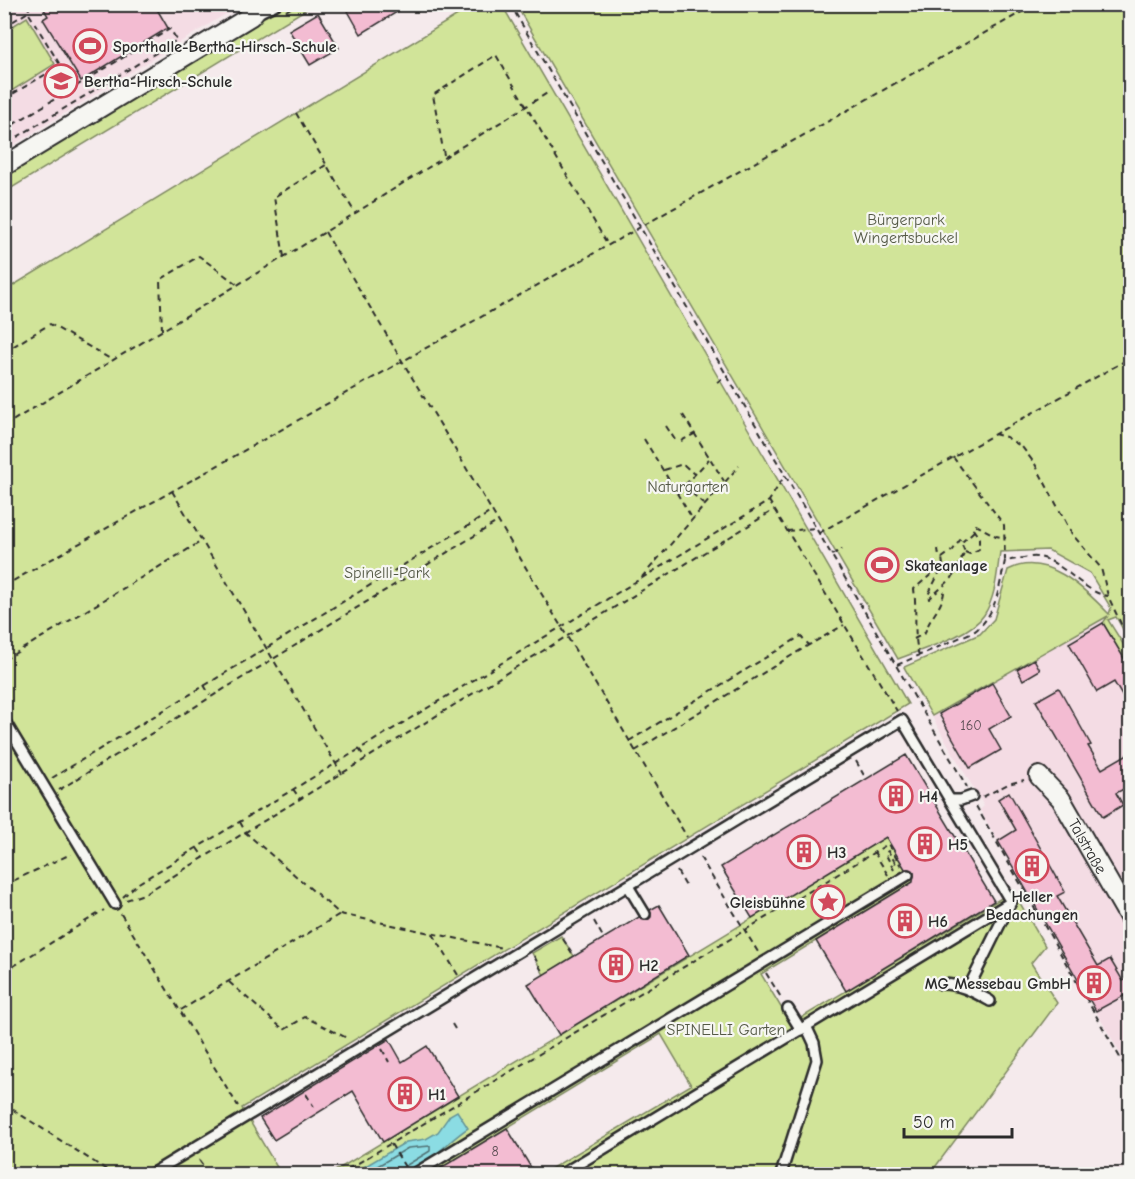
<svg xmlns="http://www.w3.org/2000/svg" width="1135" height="1179" font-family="'Comic Neue',sans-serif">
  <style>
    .built { fill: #f4dce4 }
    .green { fill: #d1e499; stroke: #7e8862; stroke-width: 1.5 }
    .water { fill: #8bdce3; stroke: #659599; stroke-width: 1.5 }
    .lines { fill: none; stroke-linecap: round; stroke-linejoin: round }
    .shore { stroke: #517275; stroke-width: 1.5 }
    .building { fill: #f3bcd2; stroke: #2b2b2b; stroke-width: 1.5 }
    .lane-casing { stroke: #2b2b2b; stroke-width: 14 }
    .street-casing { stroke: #2b2b2b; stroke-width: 22 }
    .path { stroke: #2b2b2b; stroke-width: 2; stroke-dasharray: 6 4.5; stroke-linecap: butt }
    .lane { stroke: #f6f6f2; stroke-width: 9 }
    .street { stroke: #f6f6f2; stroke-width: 18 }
    .labels { text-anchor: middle; stroke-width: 4.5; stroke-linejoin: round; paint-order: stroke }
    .number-label { font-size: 14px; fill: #5d4f55 }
    .poi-label { font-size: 16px; font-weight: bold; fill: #2b2b2b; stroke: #f6f6f2; text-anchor: start }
    .park-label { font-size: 16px; fill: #545946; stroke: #f6f6f2 }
    .street-label { font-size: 16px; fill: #2b2b2b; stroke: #f6f6f2 }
  </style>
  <rect width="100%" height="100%" fill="#f5eaec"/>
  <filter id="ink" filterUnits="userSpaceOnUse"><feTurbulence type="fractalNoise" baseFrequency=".0167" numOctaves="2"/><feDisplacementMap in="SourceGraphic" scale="12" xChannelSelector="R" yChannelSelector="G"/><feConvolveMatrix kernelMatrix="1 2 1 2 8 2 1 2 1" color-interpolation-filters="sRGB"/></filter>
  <g filter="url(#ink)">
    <g class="built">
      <path d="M5,5H225L229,12L5,150Z"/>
      <path d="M1102,620L1130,670V1070L980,810L984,806L932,717Z"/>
    </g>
    <g class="green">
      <path d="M235,5H313L5,192V175L248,25Z"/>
      <path d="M474,5H502L908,704L242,1108L281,1174H5L4,291Z"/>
      <path d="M516,5H1130V642L1116,617L1108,620L1130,655V670L1103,623L1108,616L932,716L904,667L980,634L994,619L1008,570C1045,550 1084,588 1109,614L1111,608L1090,573L1048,550L1000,552C997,572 996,597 984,615C970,636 922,649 898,659Z"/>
      <path d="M27,17L55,64L5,95V31Z"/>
      <path d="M886,837L913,882L761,974L791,1024L1013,891L1045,946L1031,963L1057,1003L930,1174H542L691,1085L661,1034L431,1174H330Z"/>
      <path d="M561,936L574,956L544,975L532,953Z"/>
    </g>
    <path class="water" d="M457,1111L468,1128C449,1140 426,1168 403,1174C391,1177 366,1175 352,1174L406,1142L426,1139L438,1132L450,1115Z"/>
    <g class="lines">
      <path class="shore" d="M364,1174L408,1148L430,1146V1151L402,1168L400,1174"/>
    </g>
    <g class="building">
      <path d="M41,4H154L168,28L81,81L43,19L48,16Z"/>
      <path d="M344,4H410L361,34Z"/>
      <path d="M318,13L339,48L310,65L289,30Z"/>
      <path d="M1103,623L1131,670L1126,675L1131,683V711L1114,682L1097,692L1069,643Z"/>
      <path d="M1034,659L1040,670L1023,680L1017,669Z"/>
      <path d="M992,683L1011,716L989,729L1001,750L970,768L939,714Z"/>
      <path d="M1059,688L1091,745L1088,746L1102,769L1131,752V785L1116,793L1123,805L1103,817L1036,701Z"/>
      <path d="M906,755L994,901L846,991L816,941L913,882L914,872L905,869L886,837L752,918L721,867Z"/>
      <path d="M1009,792L1065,892L1057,896L1098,966L1110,959L1123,981L1131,976V992L1096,1011L998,841L1016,830L998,799Z"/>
      <path d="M659,905L689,955L559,1035L528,984L639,917L648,920L651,917L650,910Z"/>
      <path d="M389,1039L402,1062L427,1046L458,1096L383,1142L353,1091L274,1140L260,1118Z"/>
      <path d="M507,1128L535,1174H431Z"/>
    </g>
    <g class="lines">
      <defs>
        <g id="lane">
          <path d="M258,13L276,4"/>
          <path d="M4,720L115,904"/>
          <path d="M950,800H961L972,796"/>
          <path d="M628,886L645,914"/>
          <path d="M941,984C961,984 974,992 990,1001"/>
          <path d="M968,989L1011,902"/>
          <path d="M788,1009L801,1030"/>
          <path d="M151,1174L902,720L1011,902"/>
          <path d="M414,1174L908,875"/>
          <path d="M562,1174L1011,902"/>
          <path d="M781,1174L817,1060L814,1043L806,1026"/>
        </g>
        <g id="street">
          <path d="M4,166L251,16L261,4"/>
          <path id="s1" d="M1039,776L1061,799L1130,919"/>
        </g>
      </defs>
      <use href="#lane" class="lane-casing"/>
      <use href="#street" class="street-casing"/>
      <g class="path">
        <path d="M30,4L28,12L74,88"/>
        <path d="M229,4L232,10"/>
        <path d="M510,4L967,787"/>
        <path d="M286,11L297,4"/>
        <path d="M4,27L28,12"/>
        <path d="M4,99L60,66"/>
        <path d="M296,113L355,213"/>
        <path d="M4,130L170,29L177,40L4,145"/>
        <path d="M444,155L433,95L496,55L608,245"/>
        <path d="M325,232L687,837"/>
        <path d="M284,257L274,197L326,165"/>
        <path d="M162,330L160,280L199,256L238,285"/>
        <path d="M4,352L50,324L112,360"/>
        <path d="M717,382L727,376"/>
        <path d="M683,415L724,481"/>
        <path d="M4,426L325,232L549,92"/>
        <path d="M666,426L677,443"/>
        <path d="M994,434L1006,437L1022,447L1035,464L1072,534L1101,568L1108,596L1130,643"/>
        <path d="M644,439L692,518"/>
        <path d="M681,441L694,434"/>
        <path d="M953,457L1004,525L1005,560"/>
        <path d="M664,470L683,464L695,475"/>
        <path d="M699,470L709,459"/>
        <path d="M684,486L704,504"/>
        <path d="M172,491L342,774"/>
        <path d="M678,493L696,473"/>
        <path d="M769,501L897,711"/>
        <path d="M787,531L816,528"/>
        <path d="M819,533L1130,358"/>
        <path d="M962,542L974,531"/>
        <path d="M938,549L939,556L942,558L953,550L960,540L965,552L952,578L929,599L928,595L943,565L942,558"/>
        <path d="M965,552L970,554L979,549V538L973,529L976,525L996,536L1006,538"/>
        <path d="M832,555L842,549"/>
        <path d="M642,577L739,466"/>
        <path d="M4,586L1036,4"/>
        <path d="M914,639L925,633C929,617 945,606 944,588"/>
        <path d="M919,656C913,634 917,612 914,589L942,565"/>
        <path d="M4,660L202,541"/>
        <path d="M897,665L975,631C997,613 999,587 1005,561C1015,560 1028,556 1038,557C1062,560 1084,593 1108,596"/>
        <path d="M204,685L210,695"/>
        <path d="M629,741L801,636L809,645L844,625"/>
        <path d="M359,749L366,759"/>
        <path d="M635,751L809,645"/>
        <path d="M856,761L866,779"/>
        <path d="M52,778L491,512"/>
        <path d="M293,789L300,799"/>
        <path d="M59,790L497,522"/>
        <path d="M983,797L1008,784L1024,780"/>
        <path d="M976,806L1130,1075"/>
        <path d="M240,822L246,833L340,914L502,948"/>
        <path d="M197,848L204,858"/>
        <path d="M874,852L888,875"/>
        <path d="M700,857L758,952"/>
        <path d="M894,870L885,853L888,851L898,867"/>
        <path d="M677,871L687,888"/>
        <path d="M4,885L71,854"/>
        <path d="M123,897L137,884L769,501L785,475"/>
        <path d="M126,900L144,894L774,510"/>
        <path d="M121,914L238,1106"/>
        <path d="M594,921L603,937"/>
        <path d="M433,934L458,975"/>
        <path d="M563,939L574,956"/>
        <path d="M534,956L544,975"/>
        <path d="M4,972L104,910"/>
        <path d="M766,973L782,999"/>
        <path d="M229,982L284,1030L305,1017L349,1039"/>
        <path d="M181,1010L340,914"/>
        <path d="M452,1024L455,1029"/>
        <path d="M382,1049L389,1062"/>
        <path d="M306,1094L314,1107"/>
        <path d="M4,1104L113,1174"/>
        <path d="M391,1144L405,1167"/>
        <path d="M199,1160L209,1174"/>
        <path d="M340,1174L888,844L901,866"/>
      </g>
      <use href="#lane" class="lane"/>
      <use href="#street" class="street"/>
    </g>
  </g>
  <defs>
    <symbol id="stadium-ring" viewBox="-11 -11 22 22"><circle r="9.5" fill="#f6f6f2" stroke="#d1495b" stroke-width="1.5"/><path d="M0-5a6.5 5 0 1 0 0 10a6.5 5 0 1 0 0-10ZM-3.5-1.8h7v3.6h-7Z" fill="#d1495b"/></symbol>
    <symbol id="school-ring" viewBox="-11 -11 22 22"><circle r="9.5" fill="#f6f6f2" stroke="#d1495b" stroke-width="1.5"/><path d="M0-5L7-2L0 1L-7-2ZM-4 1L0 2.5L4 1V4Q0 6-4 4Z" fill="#d1495b"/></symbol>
    <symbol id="building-ring" viewBox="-11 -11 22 22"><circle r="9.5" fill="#f6f6f2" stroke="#d1495b" stroke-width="1.5"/><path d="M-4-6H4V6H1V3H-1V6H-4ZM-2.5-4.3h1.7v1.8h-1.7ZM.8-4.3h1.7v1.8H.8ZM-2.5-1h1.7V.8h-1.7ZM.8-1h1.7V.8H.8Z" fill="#d1495b"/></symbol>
    <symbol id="sight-ring" viewBox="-11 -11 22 22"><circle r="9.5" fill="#f6f6f2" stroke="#d1495b" stroke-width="1.5"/><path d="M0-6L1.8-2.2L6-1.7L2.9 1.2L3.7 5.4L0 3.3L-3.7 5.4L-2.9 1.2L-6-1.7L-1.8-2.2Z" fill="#d1495b"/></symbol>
  </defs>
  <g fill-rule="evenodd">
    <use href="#stadium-ring" x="71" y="27" width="38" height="38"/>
    <use href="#school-ring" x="42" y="62" width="38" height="38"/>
    <use href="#stadium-ring" x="863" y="546" width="38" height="38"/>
    <use href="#building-ring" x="877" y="777" width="38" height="38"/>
    <use href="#building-ring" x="906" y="825" width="38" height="38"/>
    <use href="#building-ring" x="785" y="833" width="38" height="38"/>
    <use href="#building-ring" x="1013" y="847" width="38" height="38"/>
    <use href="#sight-ring" x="809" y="883" width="38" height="38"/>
    <use href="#building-ring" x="886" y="902" width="38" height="38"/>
    <use href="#building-ring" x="597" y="946" width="38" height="38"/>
    <use href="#building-ring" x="1075" y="964" width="38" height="38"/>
    <use href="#building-ring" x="386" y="1075" width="38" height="38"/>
  </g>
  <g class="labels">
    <g class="number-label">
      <text x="971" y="730">160</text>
      <text x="495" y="1156">8</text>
    </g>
    <g class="poi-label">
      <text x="113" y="52">Sporthalle-Bertha-Hirsch-Schule</text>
      <text x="84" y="87">Bertha-Hirsch-Schule</text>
      <text x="905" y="571">Skateanlage</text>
      <text x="919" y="802">H4</text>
      <text x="948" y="850">H5</text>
      <text x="827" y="858">H3</text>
      <text x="1032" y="902" text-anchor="middle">Heller<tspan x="1032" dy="18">Bedachungen</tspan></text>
      <text x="805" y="908" text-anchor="end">Gleisbühne</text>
      <text x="928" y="927">H6</text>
      <text x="639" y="971">H2</text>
      <text x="1071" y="989" text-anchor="end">MG Messebau GmbH</text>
      <text x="428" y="1100">H1</text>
    </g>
    <g class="park-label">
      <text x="906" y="225">Bürgerpark<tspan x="906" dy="18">Wingertsbuckel</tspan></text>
      <text x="688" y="492">Naturgarten</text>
      <text x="387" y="578">Spinelli-Park</text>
      <text x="726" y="1035">SPINELLI Garten</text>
    </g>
    <g class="street-label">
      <text dy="6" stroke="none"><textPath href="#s1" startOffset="86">Talstraße</textPath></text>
    </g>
  </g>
  <rect width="1135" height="1179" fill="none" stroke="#f6f6f2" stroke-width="24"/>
  <rect x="12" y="12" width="1111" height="1155" fill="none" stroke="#2b2b2b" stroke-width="2" filter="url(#ink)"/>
  <path d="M904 1128v9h108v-9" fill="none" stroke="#2b2b2b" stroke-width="3"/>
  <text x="913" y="1128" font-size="18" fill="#2b2b2b" stroke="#f6f6f2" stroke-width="4.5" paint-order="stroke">50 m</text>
</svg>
